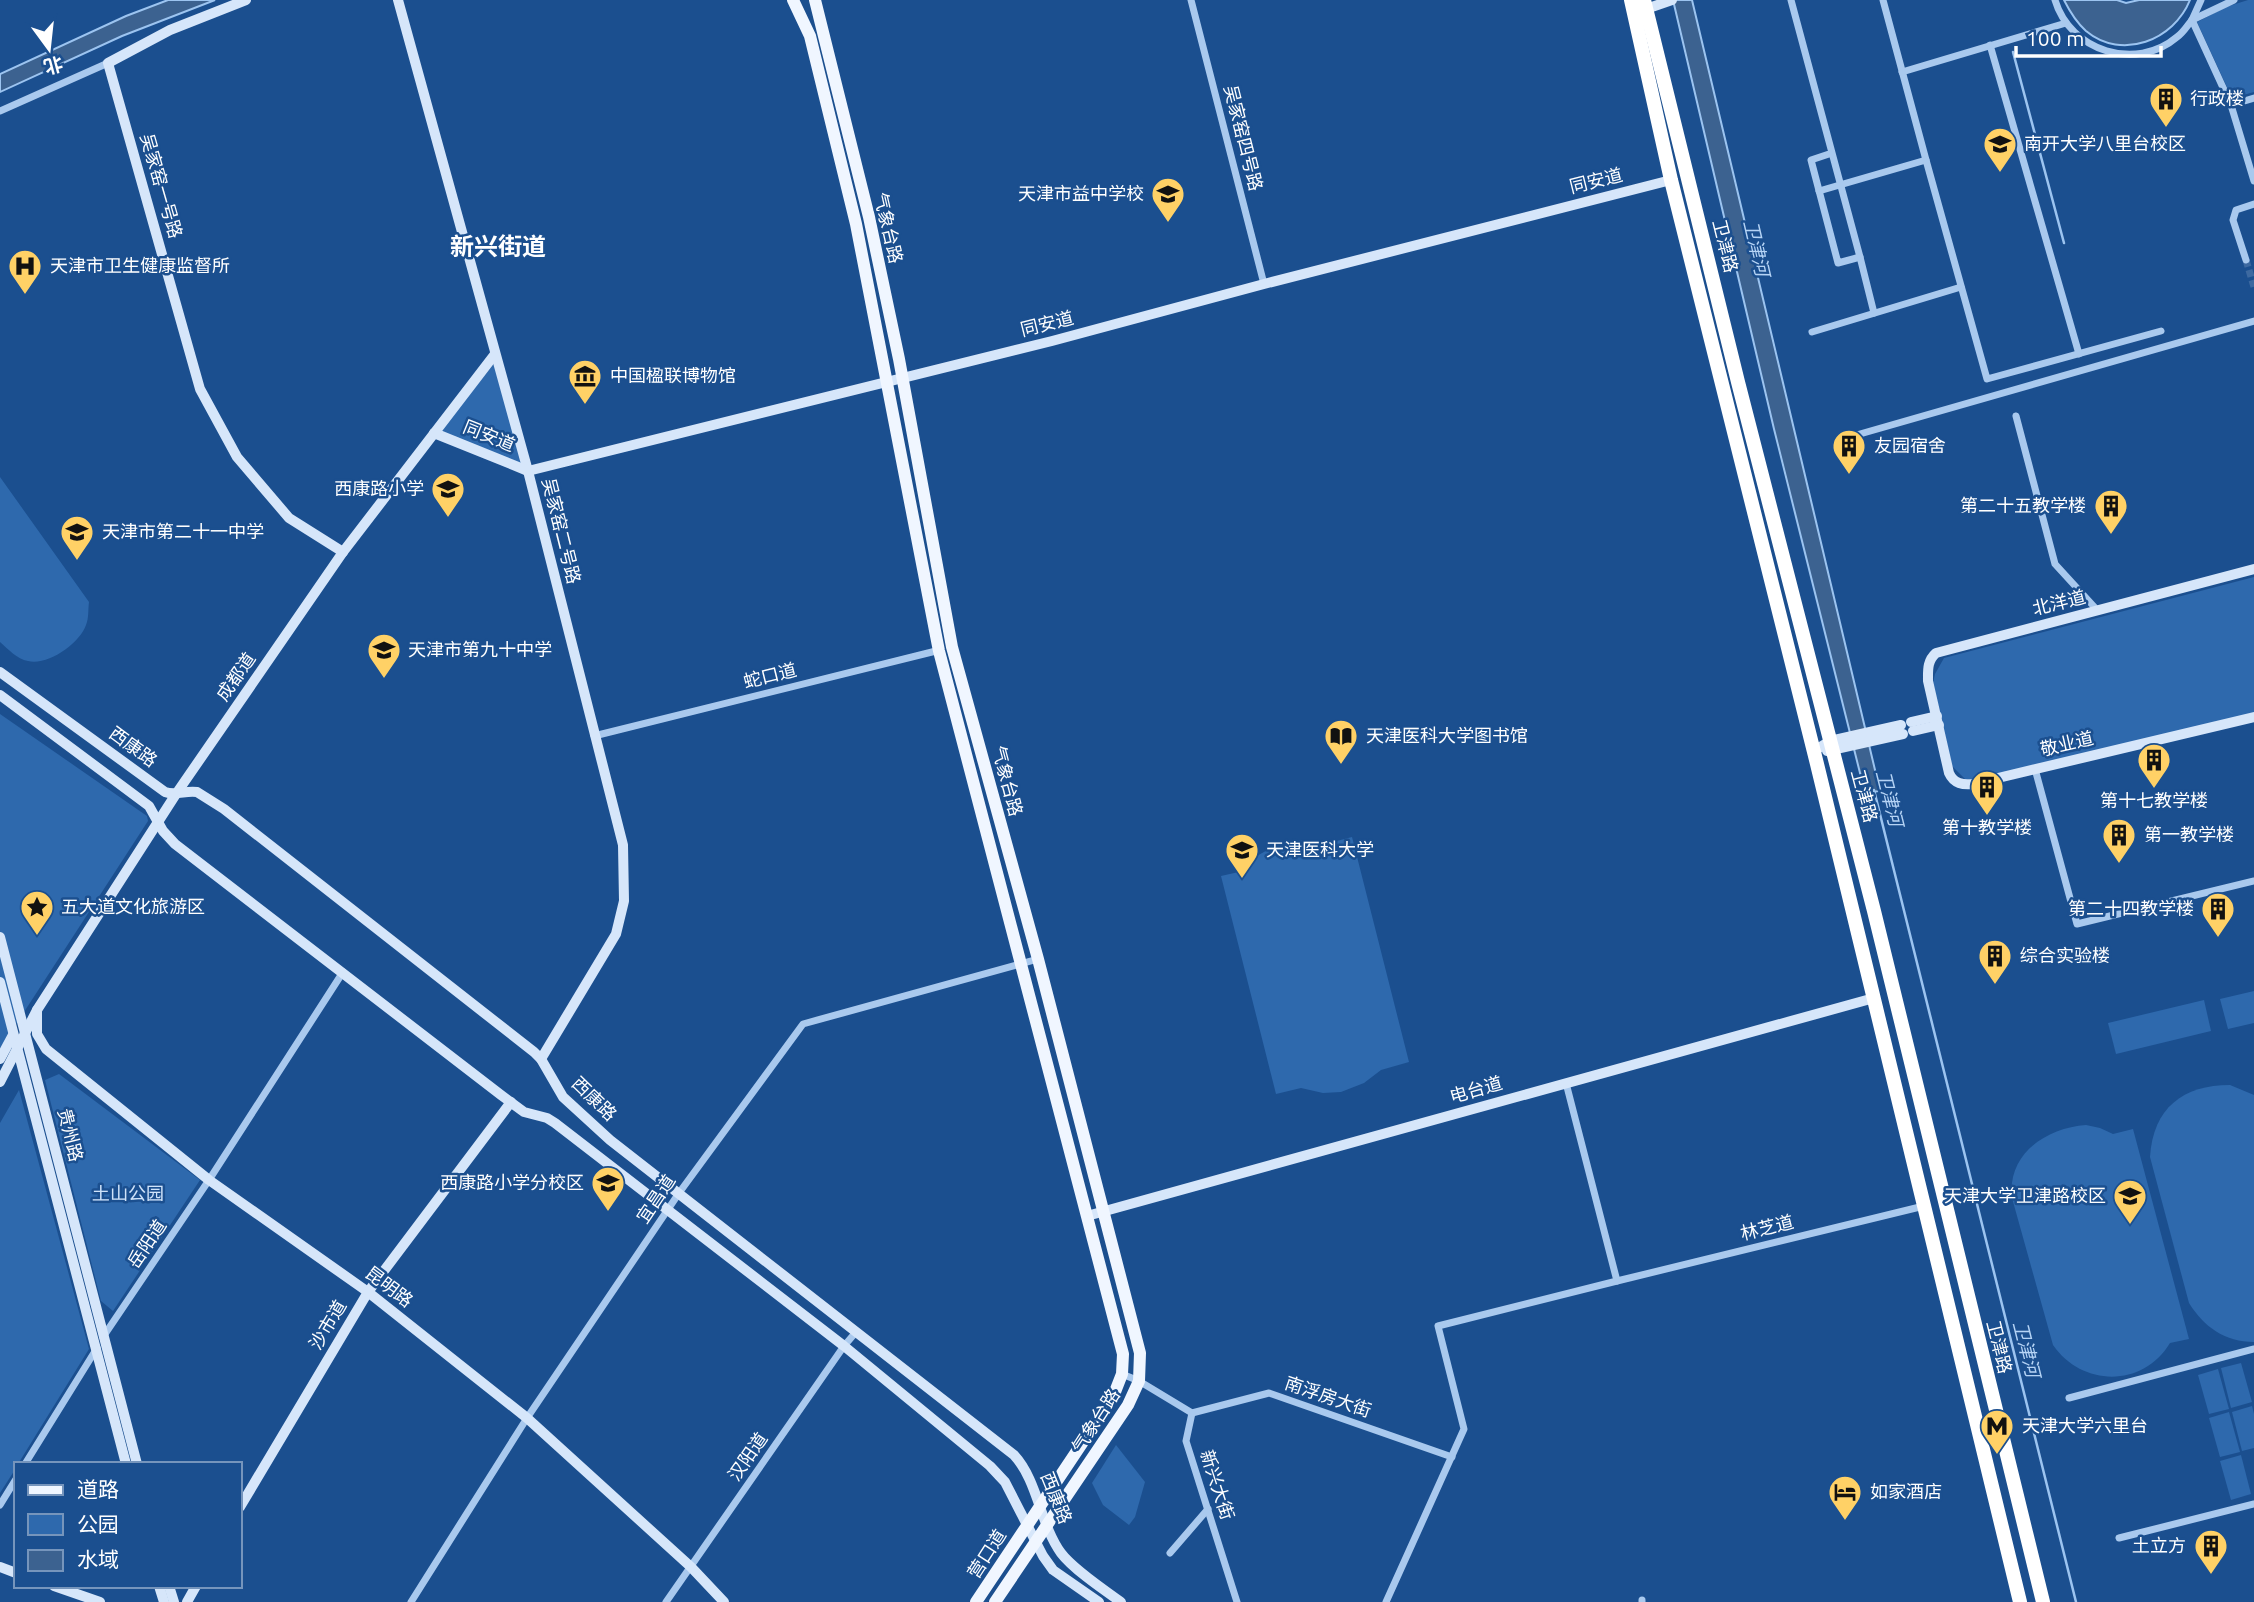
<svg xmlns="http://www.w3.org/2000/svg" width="2254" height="1602" font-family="Ubuntu,'Noto Sans SC',sans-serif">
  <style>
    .green { fill: #2e69ad }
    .water { fill: #3c6290; stroke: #9cc4f0; stroke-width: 2 }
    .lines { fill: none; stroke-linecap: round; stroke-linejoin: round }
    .stream { stroke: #9cc4f0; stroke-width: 2.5 }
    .street-tunnel { stroke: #3d69a0; stroke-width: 7; stroke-dasharray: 7 3.5; stroke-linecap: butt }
    .street { stroke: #a9c9ee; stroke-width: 7 }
    .secondary { stroke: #d6e6fa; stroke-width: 10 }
    .primary { stroke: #f0f6ff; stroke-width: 12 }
    .highway { stroke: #fff; stroke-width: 14 }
    .labels { text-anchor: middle; stroke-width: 5; stroke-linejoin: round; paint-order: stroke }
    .poi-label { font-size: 18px; fill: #fff; stroke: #1b4f8f; text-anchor: start }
    .street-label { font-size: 18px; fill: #fff; stroke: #1b4f8f }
    .park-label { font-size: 18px; fill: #cfe3fa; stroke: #1b4f8f }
    .water-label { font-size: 19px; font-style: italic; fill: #b5d3f5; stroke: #1b4f8f }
    .district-label { font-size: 24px; font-weight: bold; fill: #fff; stroke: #1b4f8f }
  </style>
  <rect width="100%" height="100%" fill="#1b4f8f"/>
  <g class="green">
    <path d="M2248,0H2254V92L2232,98L2197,22L2226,7Z"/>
    <path d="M500,356L531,473L437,435Z"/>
    <path d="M0,477L89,602C88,609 89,618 86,625C80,643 48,666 28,661C17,659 8,649 0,642Z"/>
    <path d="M2254,577V713L1974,780L1965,779L1952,766L1933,683L1935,674L1944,658Z"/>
    <path d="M0,714L147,816L148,821L0,1049Z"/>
    <path d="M1352,837L1409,1062L1381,1070L1364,1083L1341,1092L1323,1093L1301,1088L1276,1094L1221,876L1243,871L1255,857L1278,844L1304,840L1325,844Z"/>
    <path d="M2254,991V1023L2228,1029L2220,999Z"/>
    <path d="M2204,1000L2211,1031L2116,1054L2108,1023Z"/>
    <path d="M59,1074L200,1180L113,1311L101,1301L45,1080Z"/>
    <path d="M2230,1085L2254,1095V1342C2225,1342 2204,1327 2189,1303L2150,1157C2153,1108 2183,1085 2230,1085Z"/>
    <path d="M19,1090L89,1349L18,1464H16V1468L0,1493V1123Z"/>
    <path d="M2086,1125L2100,1128L2113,1134L2133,1129L2189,1339L2170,1343C2143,1388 2082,1387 2053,1345L2012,1198C2007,1154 2046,1128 2086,1125Z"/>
    <path d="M2241,1363L2252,1402L2231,1408L2221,1368Z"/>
    <path d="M2218,1369L2229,1409L2209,1414L2198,1375Z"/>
    <path d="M2252,1406L2254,1414V1448L2242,1451L2232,1412Z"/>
    <path d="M2229,1412L2240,1452L2220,1457L2209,1418Z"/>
    <path d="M1116,1445L1145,1482L1135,1517L1129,1525L1103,1505L1092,1483Z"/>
    <path d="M2241,1455L2251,1494L2231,1500L2220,1461Z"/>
  </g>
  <g class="water">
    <path d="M168,0H215L122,36L0,92V74L126,16Z"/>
    <path d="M1673,0H1692L1880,791L1865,793L1774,429Z"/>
    <path d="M2064,0H2117L2126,3L2139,0H2190C2174,40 2122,61 2086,31C2076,22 2070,12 2064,0Z"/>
  </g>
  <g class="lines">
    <g class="stream">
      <path d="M2013,52L2064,243"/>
      <path d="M1874,790L2076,1602"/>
    </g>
    <path class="street-tunnel" d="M2246,260L2254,287"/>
    <g class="street">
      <path d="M1191,0L1264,284"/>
      <path d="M1791,0L1860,257L1838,263L1811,160L1832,153"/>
      <path d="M1883,0L1926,160"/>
      <path d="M2055,0C2070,51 2136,72 2177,37C2183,33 2187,26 2192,20L2231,105"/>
      <path d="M2192,20L2234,0"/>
      <path d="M2192,20L2201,0"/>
      <path d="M1990,45L2079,354"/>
      <path d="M1902,72L2066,23"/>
      <path d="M2254,98L2231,105L2254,181"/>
      <path d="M0,111L108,63"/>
      <path d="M1819,191L1926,160L1987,379L2161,331"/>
      <path d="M1860,257L1874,313"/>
      <path d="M2246,260L2233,220L2236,210L2254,204"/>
      <path d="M1812,332L1961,287"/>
      <path d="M2016,416L2055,564L2098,611"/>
      <path d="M1846,438L2254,321"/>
      <path d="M594,736L940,650"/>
      <path d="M2035,769L2077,924L2254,881"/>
      <path d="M1617,1281L1924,1206"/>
      <path d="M103,1337L209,1180L343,972"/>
      <path d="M1122,1374L1139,1381L1192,1413L1186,1441L1237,1602"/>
      <path d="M2069,1398L2254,1349"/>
      <path d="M1192,1413L1269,1393L1452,1457"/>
      <path d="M25,1464L97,1348"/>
      <path d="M0,1505L16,1479"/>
      <path d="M2119,1538L2254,1504"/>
      <path d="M1170,1553L1208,1509"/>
      <path d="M1642,1600V1602"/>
      <path d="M411,1602L527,1418L679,1193L803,1024L1038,959"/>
      <path d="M666,1602L844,1346L856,1332"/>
      <path d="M1386,1602L1464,1429L1438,1326L1617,1281L1566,1083"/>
    </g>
    <g class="secondary">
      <path d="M246,0L170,30L108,63L200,389L237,457L289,518L343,552"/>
      <path d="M398,0L528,471L623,845L624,901L616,934L541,1059"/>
      <path d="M1646,9L1672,0"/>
      <path d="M434,433L528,471L1052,341L1264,284L1671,180"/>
      <path d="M2254,569L1936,653C1927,661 1928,670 1928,681L1949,773C1954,784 1963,785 1973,784L2254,717"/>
      <path d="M0,672L165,792C176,796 186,790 197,792L224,809L534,1052L541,1059L563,1097L610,1140L1014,1455C1038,1481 1040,1524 1061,1553C1073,1569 1104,1590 1121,1602"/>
      <path d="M0,695L149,806L163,831L175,844L501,1095L524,1112L547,1118L555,1123L844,1346L990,1466L1005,1482L1043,1556L1053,1570L1099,1602"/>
      <path d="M1911,722L1937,716"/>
      <path d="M1913,731L1939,725"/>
      <path d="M1814,751L1830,741L1901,725"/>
      <path d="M1827,751L1903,734"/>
      <path d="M0,937L137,1464"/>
      <path d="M0,982L126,1464"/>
      <path d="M37,1010V1034L46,1049L209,1180L368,1292L527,1418L691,1567L724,1602"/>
      <path d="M0,1059L13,1035"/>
      <path d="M0,1082L37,1010L176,794L343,552L495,354"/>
      <path d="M1087,1216L1874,998"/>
      <path d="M240,1507L368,1292L511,1102"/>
      <path d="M0,1567L16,1573"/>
      <path d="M54,1586L100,1602"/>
      <path d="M159,1586L164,1602"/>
      <path d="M169,1586L174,1602"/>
      <path d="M187,1602L196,1586"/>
    </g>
    <g class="primary">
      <path d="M793,0L810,36L856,224L939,651L1123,1354L1122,1374L1113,1397L976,1602"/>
      <path d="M815,0L869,217L899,359L952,647L1038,959L1140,1353L1139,1381L1128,1405L995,1602"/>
    </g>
    <g class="highway">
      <path d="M1631,0L1671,180L1817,764L2020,1602"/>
      <path d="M1644,0L1738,382L1874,911L2043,1602"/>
    </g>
  </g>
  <defs>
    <symbol id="building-pin" viewBox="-11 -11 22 30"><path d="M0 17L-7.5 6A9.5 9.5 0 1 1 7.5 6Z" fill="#ffd166" stroke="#1b4f8f"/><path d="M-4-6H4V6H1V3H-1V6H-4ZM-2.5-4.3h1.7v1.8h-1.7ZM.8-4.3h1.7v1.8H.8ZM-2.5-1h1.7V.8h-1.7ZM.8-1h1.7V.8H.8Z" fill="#111"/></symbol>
    <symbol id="university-pin" viewBox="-11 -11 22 30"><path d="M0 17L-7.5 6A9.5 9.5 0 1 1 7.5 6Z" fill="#ffd166" stroke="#1b4f8f"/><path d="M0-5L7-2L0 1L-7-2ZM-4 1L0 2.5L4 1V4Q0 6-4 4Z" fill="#111"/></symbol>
    <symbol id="school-pin" viewBox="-11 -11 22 30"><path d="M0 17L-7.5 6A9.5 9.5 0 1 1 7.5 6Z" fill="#ffd166" stroke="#1b4f8f"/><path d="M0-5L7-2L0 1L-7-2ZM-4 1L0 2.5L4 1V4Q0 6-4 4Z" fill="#111"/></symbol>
    <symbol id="hospital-pin" viewBox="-11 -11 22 30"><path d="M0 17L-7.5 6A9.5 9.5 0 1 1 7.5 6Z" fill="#ffd166" stroke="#1b4f8f"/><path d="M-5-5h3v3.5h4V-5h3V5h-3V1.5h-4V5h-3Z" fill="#111"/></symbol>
    <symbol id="museum-pin" viewBox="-11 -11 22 30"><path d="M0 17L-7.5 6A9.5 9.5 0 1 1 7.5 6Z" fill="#ffd166" stroke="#1b4f8f"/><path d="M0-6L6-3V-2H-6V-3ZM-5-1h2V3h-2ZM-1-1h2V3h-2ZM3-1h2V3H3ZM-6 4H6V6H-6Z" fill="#111"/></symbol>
    <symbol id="library-pin" viewBox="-11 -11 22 30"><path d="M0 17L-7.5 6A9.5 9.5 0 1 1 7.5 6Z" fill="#ffd166" stroke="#1b4f8f"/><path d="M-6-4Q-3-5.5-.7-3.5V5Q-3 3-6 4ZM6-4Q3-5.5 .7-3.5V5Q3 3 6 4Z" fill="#111"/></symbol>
    <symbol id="sight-pin" viewBox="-11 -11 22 30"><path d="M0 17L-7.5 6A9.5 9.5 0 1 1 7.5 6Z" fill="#ffd166" stroke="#1b4f8f"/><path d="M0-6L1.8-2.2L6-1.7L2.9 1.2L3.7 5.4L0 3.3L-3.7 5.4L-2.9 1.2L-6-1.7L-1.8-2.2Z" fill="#111"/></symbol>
    <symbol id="metro-pin" viewBox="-11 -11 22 30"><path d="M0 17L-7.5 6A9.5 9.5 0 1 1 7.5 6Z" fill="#ffd166" stroke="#1b4f8f"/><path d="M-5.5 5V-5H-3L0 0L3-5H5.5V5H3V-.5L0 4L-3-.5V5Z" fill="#111"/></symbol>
    <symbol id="hotel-pin" viewBox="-11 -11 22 30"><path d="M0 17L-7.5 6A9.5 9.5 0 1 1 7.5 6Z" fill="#ffd166" stroke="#1b4f8f"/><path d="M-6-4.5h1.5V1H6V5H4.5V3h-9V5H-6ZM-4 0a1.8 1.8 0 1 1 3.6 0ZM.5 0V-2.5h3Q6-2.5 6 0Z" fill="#111"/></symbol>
  </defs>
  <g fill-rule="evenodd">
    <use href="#building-pin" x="2147" y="80" width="38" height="52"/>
    <use href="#university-pin" x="1981" y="125" width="38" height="52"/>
    <use href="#school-pin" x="1149" y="175" width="38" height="52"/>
    <use href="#hospital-pin" x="6" y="247" width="38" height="52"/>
    <use href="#museum-pin" x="566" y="357" width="38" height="52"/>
    <use href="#building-pin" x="1830" y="427" width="38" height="52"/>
    <use href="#school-pin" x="429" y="470" width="38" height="52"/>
    <use href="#building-pin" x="2092" y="487" width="38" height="52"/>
    <use href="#school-pin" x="58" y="513" width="38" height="52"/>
    <use href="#school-pin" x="365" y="631" width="38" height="52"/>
    <use href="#library-pin" x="1322" y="717" width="38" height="52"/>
    <use href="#building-pin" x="2135" y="741" width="38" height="52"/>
    <use href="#building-pin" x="1968" y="768" width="38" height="52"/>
    <use href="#building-pin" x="2100" y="816" width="38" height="52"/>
    <use href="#university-pin" x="1223" y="831" width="38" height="52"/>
    <use href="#sight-pin" x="18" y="888" width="38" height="52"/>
    <use href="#building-pin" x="2199" y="890" width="38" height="52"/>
    <use href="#building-pin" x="1976" y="937" width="38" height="52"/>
    <use href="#school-pin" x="589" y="1164" width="38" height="52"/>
    <use href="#university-pin" x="2111" y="1177" width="38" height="52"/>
    <use href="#metro-pin" x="1978" y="1407" width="38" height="52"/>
    <use href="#hotel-pin" x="1826" y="1473" width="38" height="52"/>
    <use href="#building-pin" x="2192" y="1527" width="38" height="52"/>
  </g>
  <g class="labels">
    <g class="poi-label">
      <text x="2190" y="105">行政楼</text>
      <text x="2024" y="150">南开大学八里台校区</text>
      <text x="1144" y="200" text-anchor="end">天津市益中学校</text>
      <text x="50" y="272">天津市卫生健康监督所</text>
      <text x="610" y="382">中国楹联博物馆</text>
      <text x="1874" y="452">友园宿舍</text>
      <text x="424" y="495" text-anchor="end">西康路小学</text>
      <text x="2086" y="512" text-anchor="end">第二十五教学楼</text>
      <text x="102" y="538">天津市第二十一中学</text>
      <text x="408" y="656">天津市第九十中学</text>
      <text x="1366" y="742">天津医科大学图书馆</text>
      <text x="2154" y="807" text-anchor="middle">第十七教学楼</text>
      <text x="1987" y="834" text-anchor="middle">第十教学楼</text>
      <text x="2144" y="841">第一教学楼</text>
      <text x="1266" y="856">天津医科大学</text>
      <text x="61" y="913">五大道文化旅游区</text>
      <text x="2194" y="915" text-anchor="end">第二十四教学楼</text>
      <text x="2020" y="962">综合实验楼</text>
      <text x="584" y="1189" text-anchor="end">西康路小学分校区</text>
      <text x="2106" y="1202" text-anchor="end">天津大学卫津路校区</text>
      <text x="2022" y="1432">天津大学六里台</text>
      <text x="1870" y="1498">如家酒店</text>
      <text x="2186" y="1552" text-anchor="end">土立方</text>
    </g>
    <g class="street-label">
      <text transform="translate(1243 138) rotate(76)" y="6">吴家窑四号路</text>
      <text transform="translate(1596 181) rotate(-14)" y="6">同安道</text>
      <text transform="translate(161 186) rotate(74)" y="6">吴家窑一号路</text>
      <text transform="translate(888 228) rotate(77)" y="6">气象台路</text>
      <text transform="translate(1725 246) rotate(76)" y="6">卫津路</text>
      <text transform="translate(1047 324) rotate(-14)" y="6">同安道</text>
      <text transform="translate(489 436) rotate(22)" y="6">同安道</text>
      <text transform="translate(561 531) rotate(76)" y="6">吴家窑二号路</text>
      <text transform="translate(2059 603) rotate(-14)" y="6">北洋道</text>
      <text transform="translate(770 676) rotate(-14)" y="6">蛇口道</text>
      <text transform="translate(236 677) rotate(-55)" y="6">成都道</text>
      <text transform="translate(2067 744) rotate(-13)" y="6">敬业道</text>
      <text transform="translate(133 747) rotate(36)" y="6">西康路</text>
      <text transform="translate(1007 781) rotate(75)" y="6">气象台路</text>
      <text transform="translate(1864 796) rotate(75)" y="6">卫津路</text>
      <text transform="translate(1476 1090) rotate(-16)" y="6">电台道</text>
      <text transform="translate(594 1099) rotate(44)" y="6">西康路</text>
      <text transform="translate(70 1135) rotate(76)" y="6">贵州路</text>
      <text transform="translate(656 1199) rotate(-56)" y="6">宜昌道</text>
      <text transform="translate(1767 1228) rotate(-14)" y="6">林芝道</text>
      <text transform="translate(147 1244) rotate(-56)" y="6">岳阳道</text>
      <text transform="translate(389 1287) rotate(37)" y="6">昆明路</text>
      <text transform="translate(328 1325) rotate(-59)" y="6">沙市道</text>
      <text transform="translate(1999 1347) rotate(76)" y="6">卫津路</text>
      <text transform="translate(1328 1397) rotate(19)" y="6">南浮房大街</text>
      <text transform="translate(1096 1421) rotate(-57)" y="6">气象台路</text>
      <text transform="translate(748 1457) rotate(-55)" y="6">汉阳道</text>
      <text transform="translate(1217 1485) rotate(72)" y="6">新兴大街</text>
      <text transform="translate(1056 1498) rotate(68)" y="6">西康路</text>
      <text transform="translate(987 1554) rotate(-57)" y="6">营口道</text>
    </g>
    <g class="park-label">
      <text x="128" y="1200">土山公园</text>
    </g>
    <g class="water-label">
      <text transform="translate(1757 248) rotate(77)" y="7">卫津河</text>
      <text transform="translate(1890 798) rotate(76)" y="7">卫津河</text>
      <text transform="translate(2027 1349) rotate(76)" y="7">卫津河</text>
    </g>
    <g class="district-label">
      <text x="498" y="255">新兴街道</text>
    </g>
  </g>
  <rect x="14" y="1462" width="228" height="126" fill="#1b4f8f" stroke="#7695bc" stroke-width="2"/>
  <rect x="28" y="1485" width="35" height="10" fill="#f0f6ff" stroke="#7695bc" stroke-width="2"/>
  <text x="77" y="1497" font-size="21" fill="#ffffff">道路</text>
  <rect x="28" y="1514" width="35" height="21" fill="#2e69ad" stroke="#7695bc" stroke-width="2"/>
  <text x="77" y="1532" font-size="21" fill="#ffffff">公园</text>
  <rect x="28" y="1550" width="35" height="21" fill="#3c6290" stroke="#7695bc" stroke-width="2"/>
  <text x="77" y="1567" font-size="21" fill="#ffffff">水域</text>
  <g transform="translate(49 49) rotate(165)" stroke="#1b4f8f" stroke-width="5" paint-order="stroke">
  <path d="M0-5L12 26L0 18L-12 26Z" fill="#ffffff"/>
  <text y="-10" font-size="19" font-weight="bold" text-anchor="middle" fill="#ffffff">北</text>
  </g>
  <path d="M2016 46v10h145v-10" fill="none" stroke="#ffffff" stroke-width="3.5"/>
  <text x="2026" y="46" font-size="21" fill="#ffffff" stroke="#1b4f8f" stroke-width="5" paint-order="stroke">100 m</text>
</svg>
